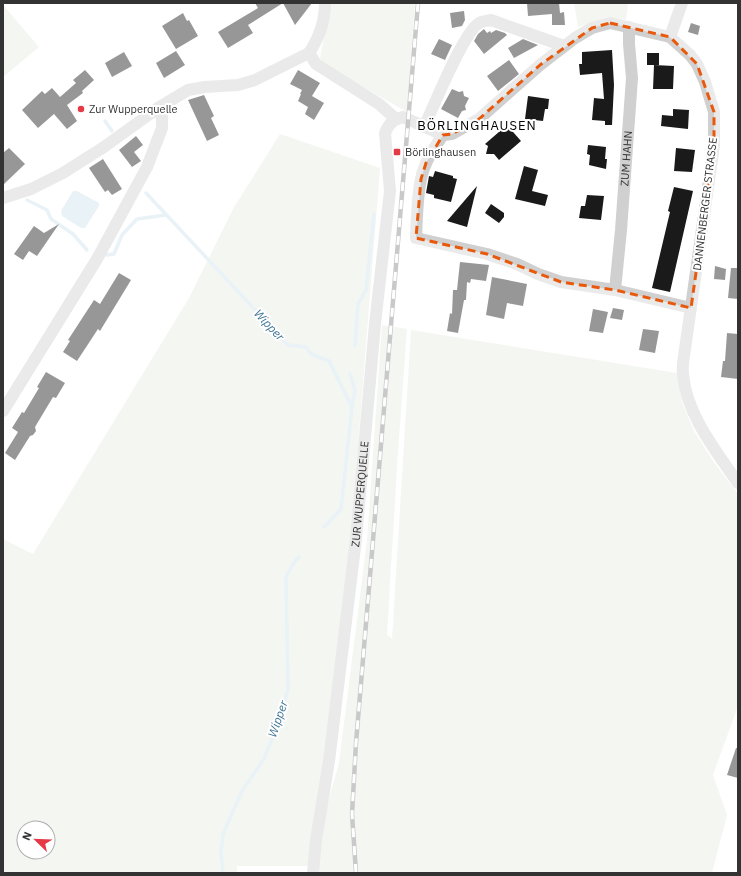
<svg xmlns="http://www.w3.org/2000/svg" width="741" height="876" font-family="'IBM Plex Sans',sans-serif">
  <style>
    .green { fill: #e6ecdf; fill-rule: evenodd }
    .water { fill: #cfe2ee }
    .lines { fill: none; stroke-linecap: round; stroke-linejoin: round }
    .stream { stroke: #cfe2ee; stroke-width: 3.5 }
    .building { fill: #1a1a1a }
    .minor { stroke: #d0d0d0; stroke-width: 12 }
    .rail-casing { stroke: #888; stroke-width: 4.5 }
    .rail { stroke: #fff; stroke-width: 3; stroke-dasharray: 9; stroke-linecap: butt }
    .marked { fill: none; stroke: #e8590c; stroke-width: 3; stroke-dasharray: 8 5; stroke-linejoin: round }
    .poi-dot { fill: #e63946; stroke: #fff; stroke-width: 1.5 }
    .labels { text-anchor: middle; stroke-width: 4; stroke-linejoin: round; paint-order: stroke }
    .poi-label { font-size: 11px; fill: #333; stroke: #fff; text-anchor: start }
    .street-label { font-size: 11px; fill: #333; stroke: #fff }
    .water-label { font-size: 12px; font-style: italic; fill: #3f7597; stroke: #fff }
    .quarter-label { font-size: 13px; letter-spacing: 1px; fill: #000; stroke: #fff }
  </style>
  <rect width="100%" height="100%" fill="#fff"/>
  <g class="green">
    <path d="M330,3H415L407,112L323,64L320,58L328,18Z"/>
    <path d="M574,3H628L626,20L608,17L578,27Z"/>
    <path d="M3,5L39,47L3,77Z"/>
    <path d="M280,134L380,168L350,547L312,866H237V873H3V539L33,554L189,298L233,209ZM24,828H48V852H24Z"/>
    <path d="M382,325L407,329L397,466L387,635L392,639L411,330L677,373L682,402L694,431L713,461L738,494V706L713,775L727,815L712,873H314L317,841L339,763L367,540Z"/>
  </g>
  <path class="water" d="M73,191H77L99,203V206L85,228H81L62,216L61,211Z"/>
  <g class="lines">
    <g class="stream">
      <path d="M105,121L112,131"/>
      <path d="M146,193L288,345L306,347L311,354L329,361L352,407L341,509L324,527"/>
      <path d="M27,200L47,210L51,219L73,234L87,250"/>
      <path d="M107,255L114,254L122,235L137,219L166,215"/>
      <path d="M355,345L358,304L366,290L374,214"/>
      <path d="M350,374L355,390L352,406"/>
      <path d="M223,873L221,852L223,834L242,791L264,759L279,722L288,689L286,577L293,564L299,557"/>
    </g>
  </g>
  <g class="building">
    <path d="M255,3H312L295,25L283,3L248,25L253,33L228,48L218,32L258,8Z"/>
    <path d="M527,3H559L560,13L564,12L565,25H552V14L528,16Z"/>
    <path d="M464,11L465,20L462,26L452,28L450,13Z"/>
    <path d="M183,13L187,21L189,20L198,36L176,49L162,26Z"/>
    <path d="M691,23L700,26L698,35L688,32Z"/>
    <path d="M484,29L487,33L490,31L491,33L496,30L505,33L507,35L484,54L474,41L478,34Z"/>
    <path d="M439,39L452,45L445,60L431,54Z"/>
    <path d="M523,39L538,45L514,58L508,48Z"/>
    <path d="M612,50L614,85L612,125H605V121L592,120L594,98L604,99L602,73L580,75L579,64H582V52Z"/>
    <path d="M176,51L185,65L164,78L156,63Z"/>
    <path d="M124,52L132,66L112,77L105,63Z"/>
    <rect x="647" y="53" width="12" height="12"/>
    <path d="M509,60L519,74L498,91L487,76Z"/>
    <path d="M654,65L674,66L673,89H653Z"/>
    <path d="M85,70L94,80L82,91L83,93L67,105L77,121L67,129L54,114L38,128L22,110L42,91L45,94L52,88L60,97L76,83L73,80Z"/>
    <path d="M298,70L320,83L312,96L324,103L314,120L305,114L308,107L298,101L301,94H300L302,90L290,84Z"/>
    <path d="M452,89L459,92L463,91L464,96L469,98L465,106L466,110L462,111L458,118L441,109Z"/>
    <path d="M204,95L214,116L211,118L219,135L207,141L188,100Z"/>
    <path d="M528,96L549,99L548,109H545L543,121L525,119Z"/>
    <path d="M673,109L689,110L688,129L661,126L662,115L673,116Z"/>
    <path d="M507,125L521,141L499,160L494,154H486L488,146L485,144Z"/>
    <path d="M136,136L143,145L134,152L141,161L132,167L119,150Z"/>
    <path d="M588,145L606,147L605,159H607L606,169L589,165L590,155L587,154Z"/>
    <path d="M9,148L25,164L3,185V153Z"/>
    <path d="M676,148L695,150L692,172L674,171Z"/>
    <path d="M103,159L122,189L112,195L108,190L105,192L89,168Z"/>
    <path d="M524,166L538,170L532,191L548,195L545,206L515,199Z"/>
    <path d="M435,171L453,176V178L457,179L451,202L434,198V195L426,193L429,176L433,177Z"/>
    <path d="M477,186L467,227L447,221Z"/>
    <path d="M674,187L693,191L670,292L652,288L670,212L668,211Z"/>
    <path d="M587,195L604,196L601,220L579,218L581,206H585Z"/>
    <path d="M491,204L504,213V217L499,223L485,213Z"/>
    <path d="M59,224L37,256L29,251L23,260L14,254L34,226L44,233Z"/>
    <path d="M460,262L489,265L486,281L471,279L470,283L467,282L466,300H464L458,333L447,331L450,313L452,314L453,290H457Z"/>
    <path d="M715,266L726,269L725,280L714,279Z"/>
    <path d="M731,268H738V299L728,298Z"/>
    <path d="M119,273L131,280L100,331L98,329L77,361L63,352L70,341L68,340L94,300L100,304Z"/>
    <path d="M492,277L527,284L523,306L507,303L504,319L486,315Z"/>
    <path d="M613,308L624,310L622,320L610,318Z"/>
    <path d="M593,309L608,312L603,333L589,331Z"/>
    <path d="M643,329L659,331L655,353L639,350Z"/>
    <path d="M727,333L738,334V379L721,377L723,361H725Z"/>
    <path d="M46,372L65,383L56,398L53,397L35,427L36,431L33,435L30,436L15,460L5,453L18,432L12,428L22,412L24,413L39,388L37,387Z"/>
    <path d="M736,748H738V778L727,775Z"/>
  </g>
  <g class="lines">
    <g class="minor">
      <path d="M670,37L682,3"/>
      <path d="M309,53L316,64L379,104L396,119"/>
      <path d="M309,53C319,38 325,22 325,3"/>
      <path d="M424,127C434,106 463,33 479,23C482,21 488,21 491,20L564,46"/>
      <path d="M443,135L452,134L479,119L540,65L575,38L592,28L610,23L670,37L690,55L697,64L705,82L714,112V145L685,349C684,357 682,366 683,374C686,414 716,451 738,483"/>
      <path d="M443,135C434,148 424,163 421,179C417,198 417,219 416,238L487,254L517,264L538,274L561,282L615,290L691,308"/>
      <path d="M3,198L31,189L63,173L104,147L158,108L188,90L205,87L238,85L255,80L309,53"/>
      <path id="s1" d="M615,290L621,230L632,78L629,44V27"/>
      <path d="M3,411L97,259L147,167L162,128V117L158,108"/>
      <path id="s2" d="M313,873L316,840L329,761L356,539L375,324L390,191L385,133C389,123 393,120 403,117L443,135"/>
    </g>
    <defs>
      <path id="rail" d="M356,873L352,814L356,743L418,3"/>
    </defs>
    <use href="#rail" class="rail-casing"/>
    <use href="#rail" class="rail"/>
  </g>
  <path d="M0 0H741V876H0ZM610,23L670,37L697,64L714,112V145L691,308L615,290L561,282L487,254L416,238L421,179L426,163L443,135L452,134L479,119L540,65L592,28Z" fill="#fff" fill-opacity=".55" fill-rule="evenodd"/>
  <path class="marked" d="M610,23L670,37L697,64L714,112V145L691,308L615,290L561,282L487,254L416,238L421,179L426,163L443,135L452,134L479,119L540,65L592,28Z"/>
  <g class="poi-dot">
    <circle cx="81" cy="109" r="4"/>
    <rect x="393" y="148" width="8" height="8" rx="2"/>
  </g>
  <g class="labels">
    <g class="poi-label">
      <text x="89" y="113">Zur Wupperquelle</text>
      <text x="405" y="156">Börlinghausen</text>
    </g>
    <g class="street-label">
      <text dy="4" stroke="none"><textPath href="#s1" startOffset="132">ZUM HAHN</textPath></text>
      <text transform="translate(705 204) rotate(-83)" y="4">DANNENBERGER STRASSE</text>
      <text dy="4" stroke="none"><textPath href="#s2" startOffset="382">ZUR WUPPERQUELLE</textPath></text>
    </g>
    <g class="water-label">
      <text transform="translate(269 325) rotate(47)" y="4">Wipper</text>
      <text transform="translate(278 719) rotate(-71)" y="4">Wipper</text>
    </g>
    <g class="quarter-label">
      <text x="477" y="130">BÖRLINGHAUSEN</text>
    </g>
  </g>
  <rect width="741" height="876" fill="none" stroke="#333333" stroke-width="8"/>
  <g transform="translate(36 840) rotate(293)"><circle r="19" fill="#ffffff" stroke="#adadad"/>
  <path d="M0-3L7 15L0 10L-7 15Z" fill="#e63946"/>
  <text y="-6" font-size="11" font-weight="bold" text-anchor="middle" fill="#333333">N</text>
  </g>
</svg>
